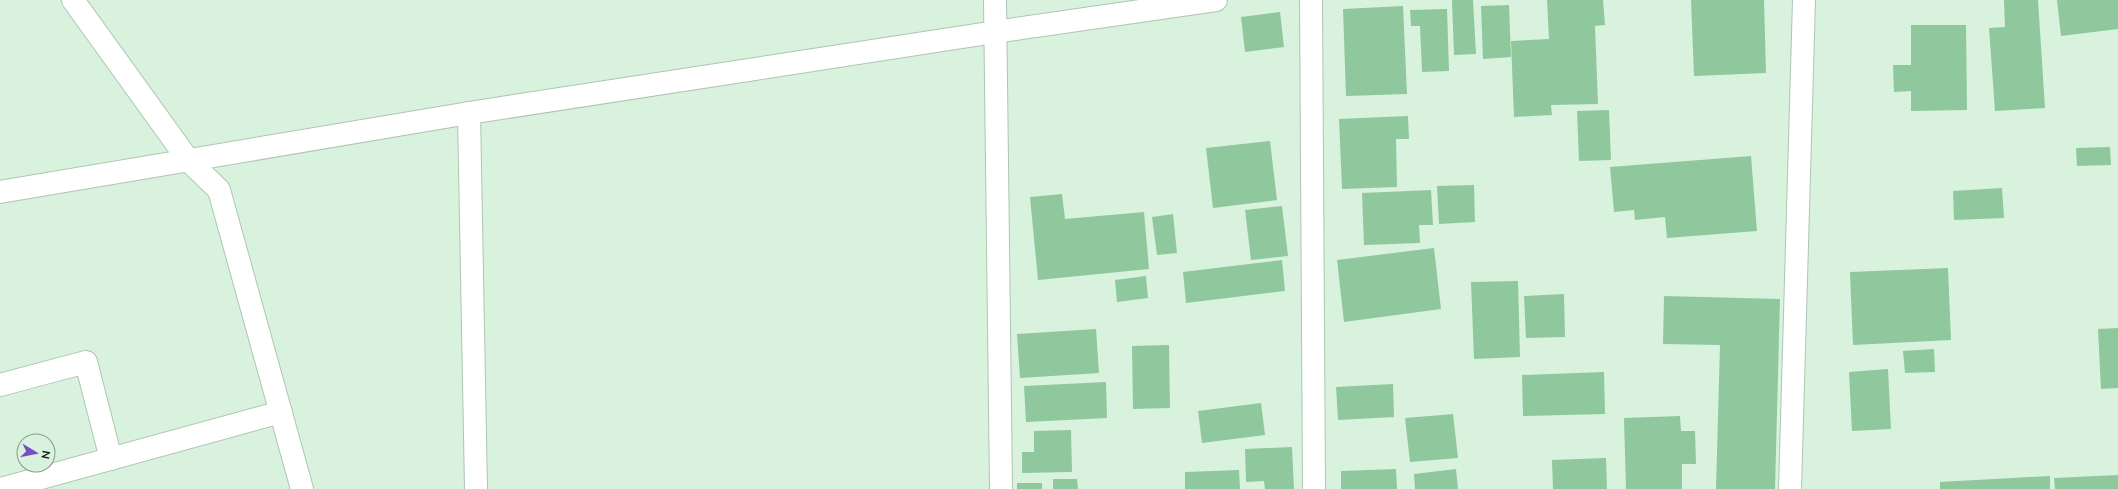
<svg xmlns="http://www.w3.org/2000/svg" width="2118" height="489" font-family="Mulish,sans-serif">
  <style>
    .building { fill: #8fc89d }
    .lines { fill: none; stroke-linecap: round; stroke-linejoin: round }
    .minor-casing { stroke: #adc6b3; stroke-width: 24 }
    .minor { stroke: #fff; stroke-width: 22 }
  </style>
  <rect width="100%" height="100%" fill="#d9f2de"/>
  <g class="building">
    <path d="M1452,0H1473L1476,54L1454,55Z"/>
    <path d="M1547,0H1603L1605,25L1595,26L1598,104L1551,105L1552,115L1514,117L1511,41L1549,39Z"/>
    <path d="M1691,0H1764L1766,73L1694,76Z"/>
    <path d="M2004,0H2038L2045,108L1995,111L1989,28L2005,27Z"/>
    <path d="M2057,0H2118V29L2061,36Z"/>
    <path d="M1509,5L1511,57L1483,59L1481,6Z"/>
    <path d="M1403,6L1407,94L1346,96L1343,9Z"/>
    <path d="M1447,9L1449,71L1422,72L1420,26H1411L1410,10Z"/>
    <path d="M1280,12L1284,47L1245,52L1241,17Z"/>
    <path d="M1911,25H1966L1967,110L1911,111V91L1894,92L1893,65H1911Z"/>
    <path d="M1609,110L1611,160L1579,161L1577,111Z"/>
    <path d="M1408,116L1409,139H1396L1397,187L1342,189L1339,119Z"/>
    <path d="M1270,141L1277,200L1213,208L1206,148Z"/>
    <path d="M2110,147L2111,165L2077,166L2076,148Z"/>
    <path d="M1751,156L1757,231L1667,238L1665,217L1635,220L1634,210L1614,212L1610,167Z"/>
    <path d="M1474,185L1475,222L1439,224L1437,186Z"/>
    <path d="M2002,188L2004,218L1954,220L1953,191Z"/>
    <path d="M1431,190L1433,225H1419L1420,243L1364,245L1362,193Z"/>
    <path d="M1062,194L1065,219L1144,212L1149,269L1038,280L1030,197Z"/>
    <path d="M1282,206L1288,256L1251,260L1245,210Z"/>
    <path d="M1173,214L1177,253L1157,255L1152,217Z"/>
    <path d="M1434,248L1441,309L1344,322L1337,260Z"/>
    <path d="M1282,260L1285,291L1186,303L1183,272Z"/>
    <path d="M1948,268L1951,340L1853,345L1850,272Z"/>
    <path d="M1146,276L1148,298L1117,302L1115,280Z"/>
    <path d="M1518,281L1520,357L1474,359L1471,282Z"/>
    <path d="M1564,294L1565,337L1526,338L1524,296Z"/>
    <path d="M1664,296L1780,299L1775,489H1716L1720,345L1663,344Z"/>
    <path d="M2118,328V388L2101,389L2098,329Z"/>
    <path d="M1096,329L1099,373L1020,378L1017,334Z"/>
    <path d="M1169,345L1170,408L1133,409L1132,346Z"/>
    <path d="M1934,349L1935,372L1905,373L1903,351Z"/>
    <path d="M1888,369L1891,429L1852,431L1849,372Z"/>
    <path d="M1604,372L1605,414L1523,416L1522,375Z"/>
    <path d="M1106,382L1107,418L1026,422L1024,386Z"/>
    <path d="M1393,384L1394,417L1338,420L1336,387Z"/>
    <path d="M1261,403L1265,435L1202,443L1198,411Z"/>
    <path d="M1453,414L1458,458L1410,462L1405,418Z"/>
    <path d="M1680,416L1681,431H1695L1696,464H1682V489H1626L1624,418Z"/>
    <path d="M1071,430L1072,472L1022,473V452H1034V431Z"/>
    <path d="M1292,447L1294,489H1265L1264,481L1246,482L1245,449Z"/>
    <path d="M1606,458L1607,489H1553L1552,460Z"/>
    <path d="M1396,469L1397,489H1341V471Z"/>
    <path d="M1456,469L1458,489H1415L1414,474Z"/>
    <path d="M1239,470L1240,489H1185V472Z"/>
    <path d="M2118,475V489H2055L2054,478Z"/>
    <path d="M2050,476V489H1940V482Z"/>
    <path d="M1053,479H1077L1078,489H1053Z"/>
    <rect x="1017" y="483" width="25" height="6"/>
  </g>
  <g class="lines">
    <defs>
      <g id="minor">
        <path d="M73,0L189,161L219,190L302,489"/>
        <path d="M995,0L1001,489"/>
        <path d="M1311,0L1314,489"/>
        <path d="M469,113L476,489"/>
        <path d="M0,192L469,113L995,32L1216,0"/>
        <path d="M0,385L86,362L111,459"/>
        <path d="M1,489L281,412"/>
        <path d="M1790,489L1804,0"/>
      </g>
    </defs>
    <use href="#minor" class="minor-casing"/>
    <use href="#minor" class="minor"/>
  </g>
  <g transform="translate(36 453) rotate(100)"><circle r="19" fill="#d9f2de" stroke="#899b8d"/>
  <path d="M0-3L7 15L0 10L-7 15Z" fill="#7a4cc4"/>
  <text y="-6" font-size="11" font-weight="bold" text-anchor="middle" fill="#111913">N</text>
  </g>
</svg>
